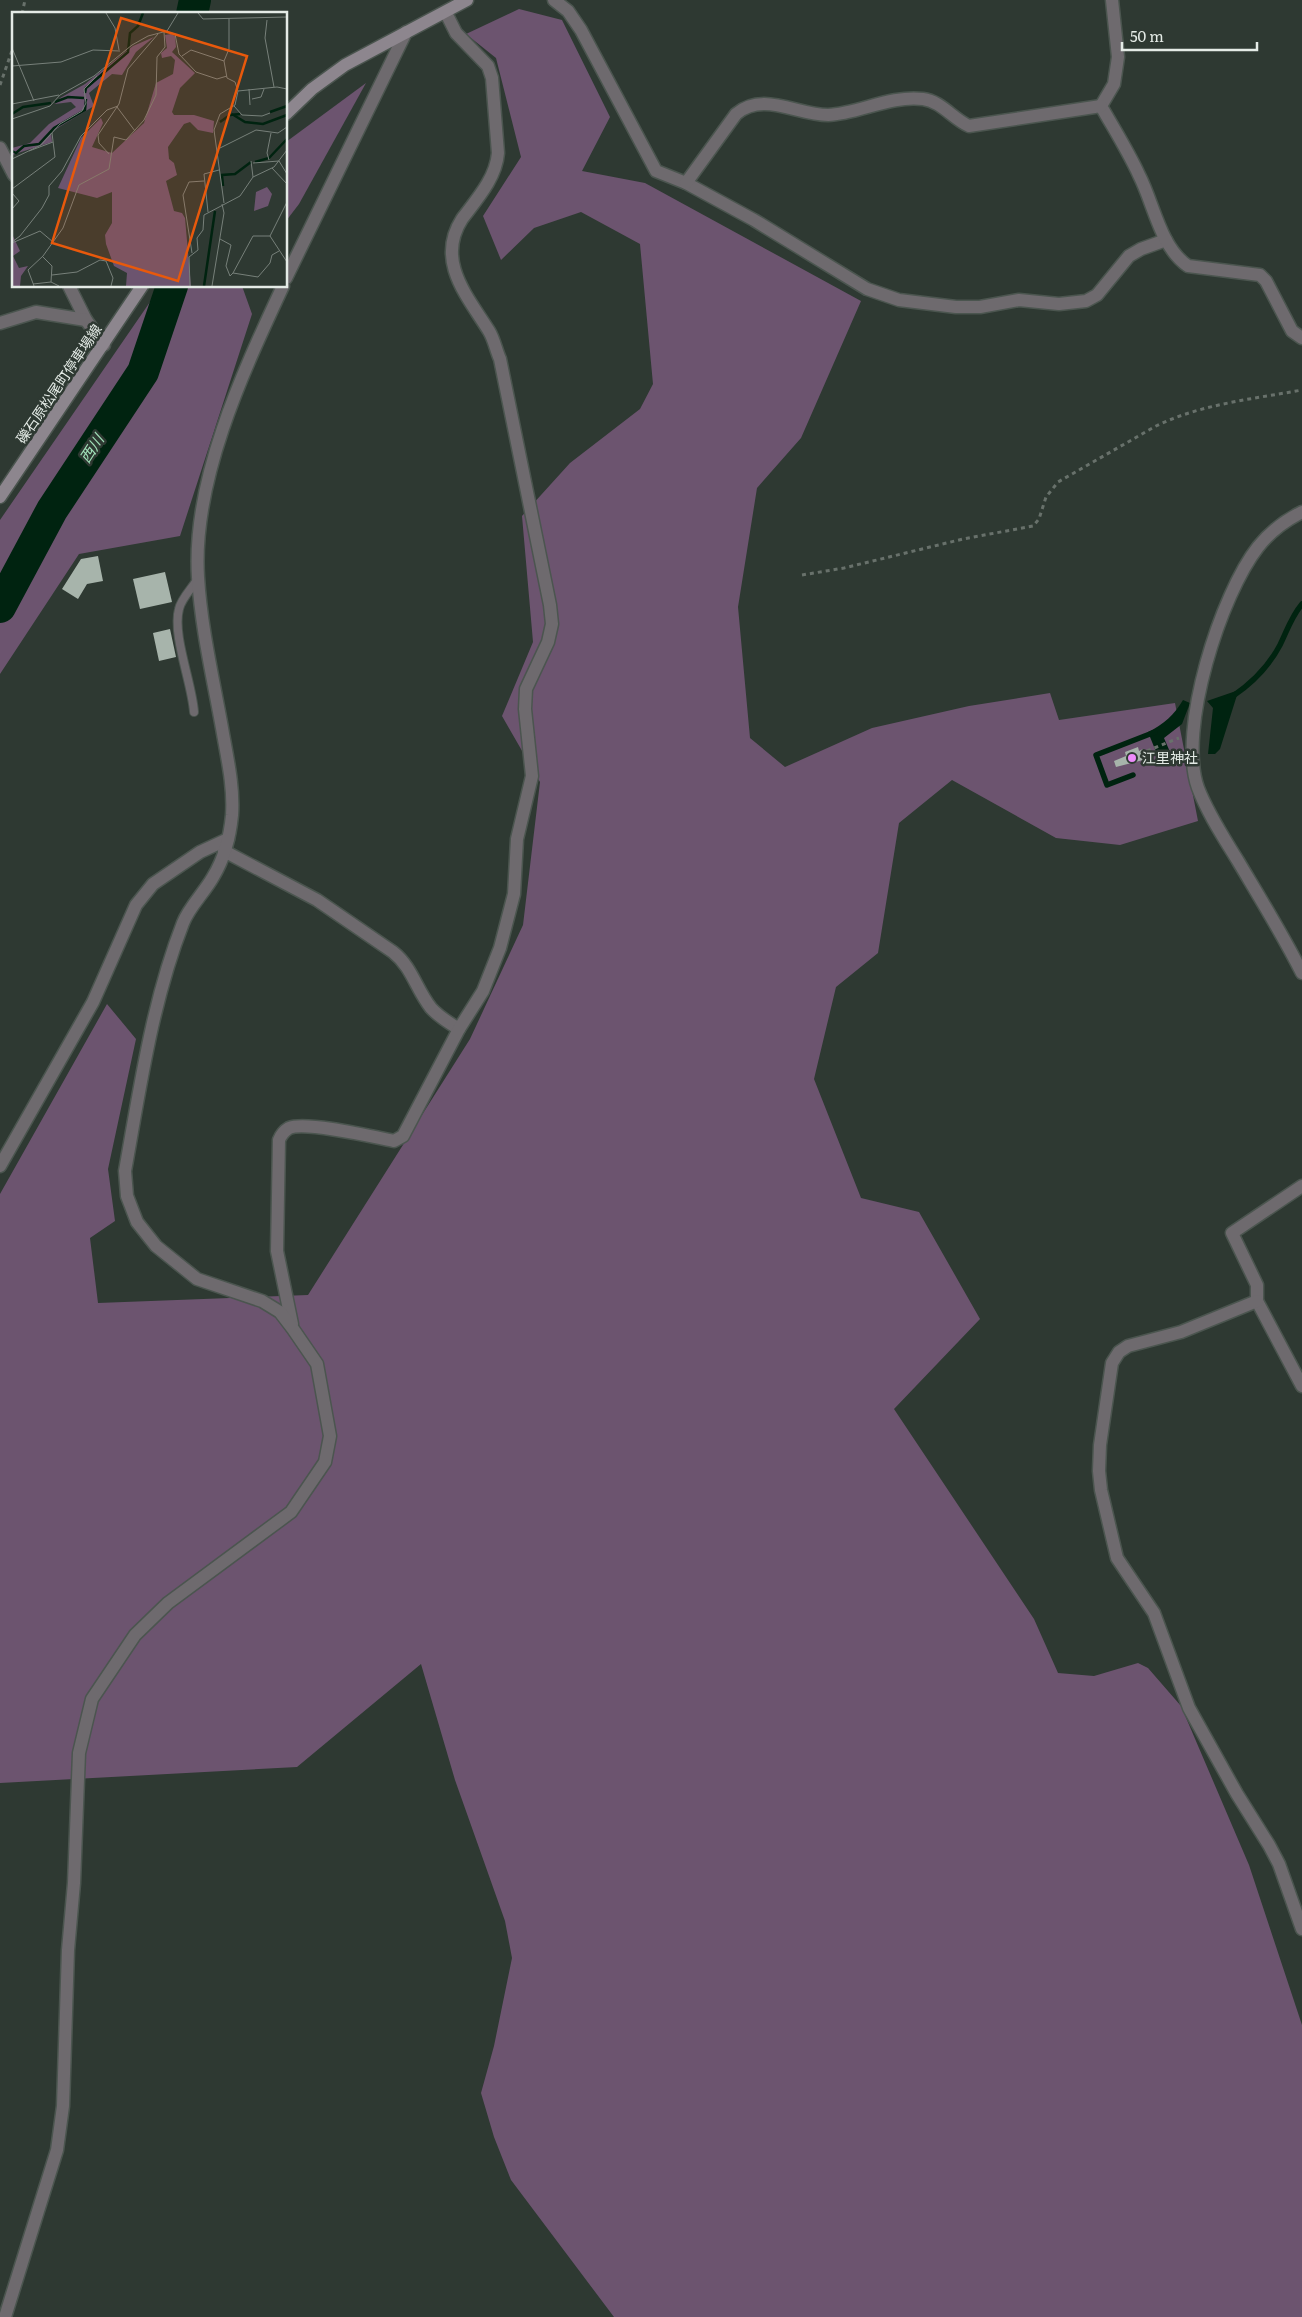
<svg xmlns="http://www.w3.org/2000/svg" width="1302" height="2317" font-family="Literata,'Noto Sans JP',serif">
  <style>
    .green { fill: #6c546f }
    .water { fill: #002310 }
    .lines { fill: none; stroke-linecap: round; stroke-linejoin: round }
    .stream { stroke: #002310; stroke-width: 5.5 }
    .river { stroke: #002310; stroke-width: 32 }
    .building { fill: #a7b4ab }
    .lane-casing { stroke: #4b554f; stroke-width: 10 }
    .street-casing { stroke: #4b554f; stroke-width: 15 }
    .secondary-casing { stroke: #4b554f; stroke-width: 15 }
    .path { stroke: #68716b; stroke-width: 3; stroke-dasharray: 4 4; stroke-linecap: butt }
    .lane { stroke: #6e6a6e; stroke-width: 8 }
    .street { stroke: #6e6a6e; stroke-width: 12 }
    .secondary { stroke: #8d868e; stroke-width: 12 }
    .poi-dot { fill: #ed8cfa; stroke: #2e3932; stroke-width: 2 }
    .labels { text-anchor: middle; stroke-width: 5; stroke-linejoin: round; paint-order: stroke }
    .street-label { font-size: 14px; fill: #e4ebe6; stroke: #2e3932 }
    .poi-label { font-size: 14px; fill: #e4ebe6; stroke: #2e3932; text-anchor: start }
    .water-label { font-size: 15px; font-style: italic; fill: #a2e2ba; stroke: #2e3932 }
    .inset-river { fill: none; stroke: #002310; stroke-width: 2.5 }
    .inset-road { fill: none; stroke: #77807a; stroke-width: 1 }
    .view { fill: #e8590c; fill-opacity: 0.15; stroke: #e8590c; stroke-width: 2.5 }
    .inset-edge { fill: none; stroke: #e4ebe6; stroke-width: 2.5 }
  </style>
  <rect width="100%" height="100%" fill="#2e3932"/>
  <g class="green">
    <path d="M519,9L562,20L610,117L582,171L645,183L861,301L801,438L757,488L738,607L750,738L785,767L872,728L969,706L1050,693L1059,720L1175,703L1198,821L1120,845L1056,838L952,780L899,823L878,953L836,987L814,1079L861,1198L919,1212L980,1319L894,1409L1034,1619L1058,1673L1094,1676L1138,1663L1148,1668L1181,1706L1249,1865L1302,2025V2317H614L511,2180L494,2137L481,2093L494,2046L512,1958L505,1921L455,1780L421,1664L297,1767L0,1783V1194L107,1004L136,1039L108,1169L115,1221L90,1238L98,1303L308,1295L470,1039L523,925L540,782L502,716L533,642L522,516L570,463L640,409L653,384L640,244L581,212L534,228L501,260L483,216L521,157L496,58L466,34Z"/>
    <path d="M366,83L299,204L286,221V142Z"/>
    <path d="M161,286H242L252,314L180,536L79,554L0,674V520Z"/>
  </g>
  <g class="water">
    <path d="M1236,691L1238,692L1220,749L1215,754H1208L1213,708L1207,701Z"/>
    <path d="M1183,700L1190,703L1182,724L1164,738L1173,759L1161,764L1148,732C1163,725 1175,714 1183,700Z"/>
  </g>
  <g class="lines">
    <g class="stream">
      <path d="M1233,696C1252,683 1269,666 1280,645C1287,631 1291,617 1302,604"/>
      <path d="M1133,775L1107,785L1096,755L1155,732"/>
    </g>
    <g class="river">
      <path d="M192,14L195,0"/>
      <path d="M0,607L52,510L143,372L172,286"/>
    </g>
  </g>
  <g class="building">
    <path d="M98,556L103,581L87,584L78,599L62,589L81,559Z"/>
    <path d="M165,572L172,602L140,609L133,579Z"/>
    <path d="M170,629L176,657L159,661L153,633Z"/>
    <path d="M1138,747L1139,751L1143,749L1145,755L1142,756L1143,760L1116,767L1114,761L1126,756L1125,752Z"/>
  </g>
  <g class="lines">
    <defs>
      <path id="lane" d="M194,712C192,683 172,635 179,609C181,599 192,588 197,580"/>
      <g id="street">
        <path d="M554,0L568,11L581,30L656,171L686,183L754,220L867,289L899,300L956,307H980L1019,300L1059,304L1086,301L1097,295L1129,256L1141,249L1166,240"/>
        <path d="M1112,0L1118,57L1114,84L1101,106C1114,129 1128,151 1139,175C1154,204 1160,247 1188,266L1260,275L1266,281L1292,331L1302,338"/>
        <path d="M0,148L14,175"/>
        <path d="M686,183L736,114C763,91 797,115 828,115C858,114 890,95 923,99C941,101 953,119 969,126L1101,106"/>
        <path d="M286,278L406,32"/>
        <path d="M69,286L86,320L104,345"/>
        <path d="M0,323L36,312L86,320"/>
        <path d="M1302,512C1286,520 1269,533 1258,547C1221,594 1177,730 1198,788C1208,814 1224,838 1238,861C1260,898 1283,935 1302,973"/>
        <path d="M224,851L317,900L393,952C412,967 416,989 431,1008C439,1017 449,1023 459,1029"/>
        <path d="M0,1166L93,1002L136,905L153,884L200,852L228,839"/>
        <path d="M1302,1186L1232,1233L1257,1285V1301L1302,1386"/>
        <path d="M1257,1301L1181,1332L1128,1346L1119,1352L1112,1363L1100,1445L1099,1471L1101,1490L1117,1558L1154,1613L1189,1708L1237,1794L1269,1845L1279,1864L1302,1929"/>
        <path d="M292,1324L277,1251L279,1140C281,1135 284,1131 289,1128C306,1121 374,1137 394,1141L403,1136L459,1029L483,991L500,948L514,894L517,839L532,776L525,709L526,689L548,642L552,624L550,605L500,359C496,350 494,339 489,331C468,297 435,261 462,219C477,199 496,178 498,153L492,78L488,66L456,33L446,13"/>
        <path d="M5,2317L57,2150L63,2106L68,1950L74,1883L79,1753L92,1699L135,1635L168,1603L291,1512L325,1462L330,1436L317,1364L293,1329L280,1312L262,1301L197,1279L156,1246L137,1222L127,1196L125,1171C140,1088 152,1002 183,923C189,907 204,893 213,877C224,859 230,836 232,815C234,786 227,757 222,728C213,678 201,627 198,577C192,480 243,372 283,286"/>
      </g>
      <g id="secondary">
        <path d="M286,114L312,89L345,65L467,0"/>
        <path d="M0,497L142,286"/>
      </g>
    </defs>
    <use href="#lane" class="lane-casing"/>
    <use href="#street" class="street-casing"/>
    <use href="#secondary" class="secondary-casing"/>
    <g class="path">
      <path d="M22,14L25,0"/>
      <path d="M0,85L14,45"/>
      <path d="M802,575L844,568L963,539L1033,526L1039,519L1046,497L1058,482L1156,426C1201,404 1253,399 1302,390"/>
      <path d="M1147,751L1179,738"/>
    </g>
    <use href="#lane" class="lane"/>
    <use href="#street" class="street"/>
    <use href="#secondary" class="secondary"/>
  </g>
  <circle class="poi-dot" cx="1132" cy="758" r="5"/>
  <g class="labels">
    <g class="street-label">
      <text transform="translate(59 384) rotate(-56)" y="5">礫石原松尾町停車場線</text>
    </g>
    <g class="poi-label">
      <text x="1142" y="763">江里神社</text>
    </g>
    <g class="water-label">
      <text transform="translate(92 449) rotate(-57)" y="5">西川</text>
    </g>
  </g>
  <g transform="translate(12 12)">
    <rect width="275" height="275" fill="#2e3932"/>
    <path d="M159,22L163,24L164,35L160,40L183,61L168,76L160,100L162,103H182L202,109L201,121L186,118L178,110L172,112L156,135L157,147L162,151L165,163L154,169L162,199L170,201L173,206L179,274H114L115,261L102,254L94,232L93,223L100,211V180L85,186L46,176L69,126L89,106L91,111L80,135L100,141L132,111L144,71L161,62L163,48L159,44L150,46L149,41L155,36L153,23ZM142,25L124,40L110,63L100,62L77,81L82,94L39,120L40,130L0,143V136L18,131L37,112L64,95L59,90L43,92L48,86L73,72L121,34ZM255,175L260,182L256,194L242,199L244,180ZM0,222L8,239L1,244L7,256L16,254L9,264L8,274H0Z" fill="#6c546f"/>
    <path class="inset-river" d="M73,81L74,76L116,40L118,21L126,14L131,1M43,90L56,85L72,86M258,100L275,94M0,102L11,95L39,91M220,102L233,110L251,112L275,103M208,110L218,103L228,102M0,139L4,141L12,134L27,132L42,116L73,98L74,87M243,150L257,146L275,127M211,174L210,163L223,162L239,150M192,274L203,199"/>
    <path class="inset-road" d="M94,1L103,16L107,38M186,1L191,7L275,5M255,8L253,26L262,75M155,20L163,22L167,42L184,60L205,67L215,64M0,36L22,89M170,44L179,38L212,49M0,54L49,50L81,38L108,39M237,77L238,93M226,79L265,75L275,77M240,87L249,85L252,77M0,92L47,83M222,94L230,103L250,104L258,101M105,95L123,119M0,107L38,94L48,83L82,64L120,33L136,24L155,19L166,1M206,137L244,118L266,121L275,115M17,139L41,130M97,142L87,131L86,123L107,92L116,57L146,22M0,147L29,133L48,112L70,99L74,91L72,77L85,64M257,148L255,141L259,121M239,149L241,165M241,151L267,149L275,162M260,156L275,172M0,177L43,145L40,121M0,181L7,189L0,197M212,191L202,118L208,102L223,93L226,79L223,70L215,66L212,49L217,37V6M196,200L192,162L207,158M258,224L275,190M258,224L275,250M208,227L219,233L214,254L218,264L221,261L246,265L258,251L260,243L267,239M0,230L8,224L30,196L37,183V174L50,159L69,124L95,98L106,94M0,231L28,219L41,230M180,241L171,183L177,170L192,169M31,245L40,254L39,270M221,261L241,224H258M40,263L65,260L88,248L94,249L101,266L99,274M21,272L39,270L47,274M22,274L16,258L31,244L51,216L67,173L97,157L102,125L114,128L132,108L144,83L145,45L153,35L152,20M178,274L177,245L186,238L185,226L191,218L192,203L228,184L241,165L262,155L275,138M200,274L212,201L210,192"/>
    <path class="view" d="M109,6L235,44L166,269L40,231Z"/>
    <rect width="275" height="275" class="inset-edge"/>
  </g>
  <path d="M1122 42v8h135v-8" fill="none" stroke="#e4ebe6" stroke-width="2.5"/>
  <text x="1130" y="42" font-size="15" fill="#e4ebe6" stroke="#2e3932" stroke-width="4" paint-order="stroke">50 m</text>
</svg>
